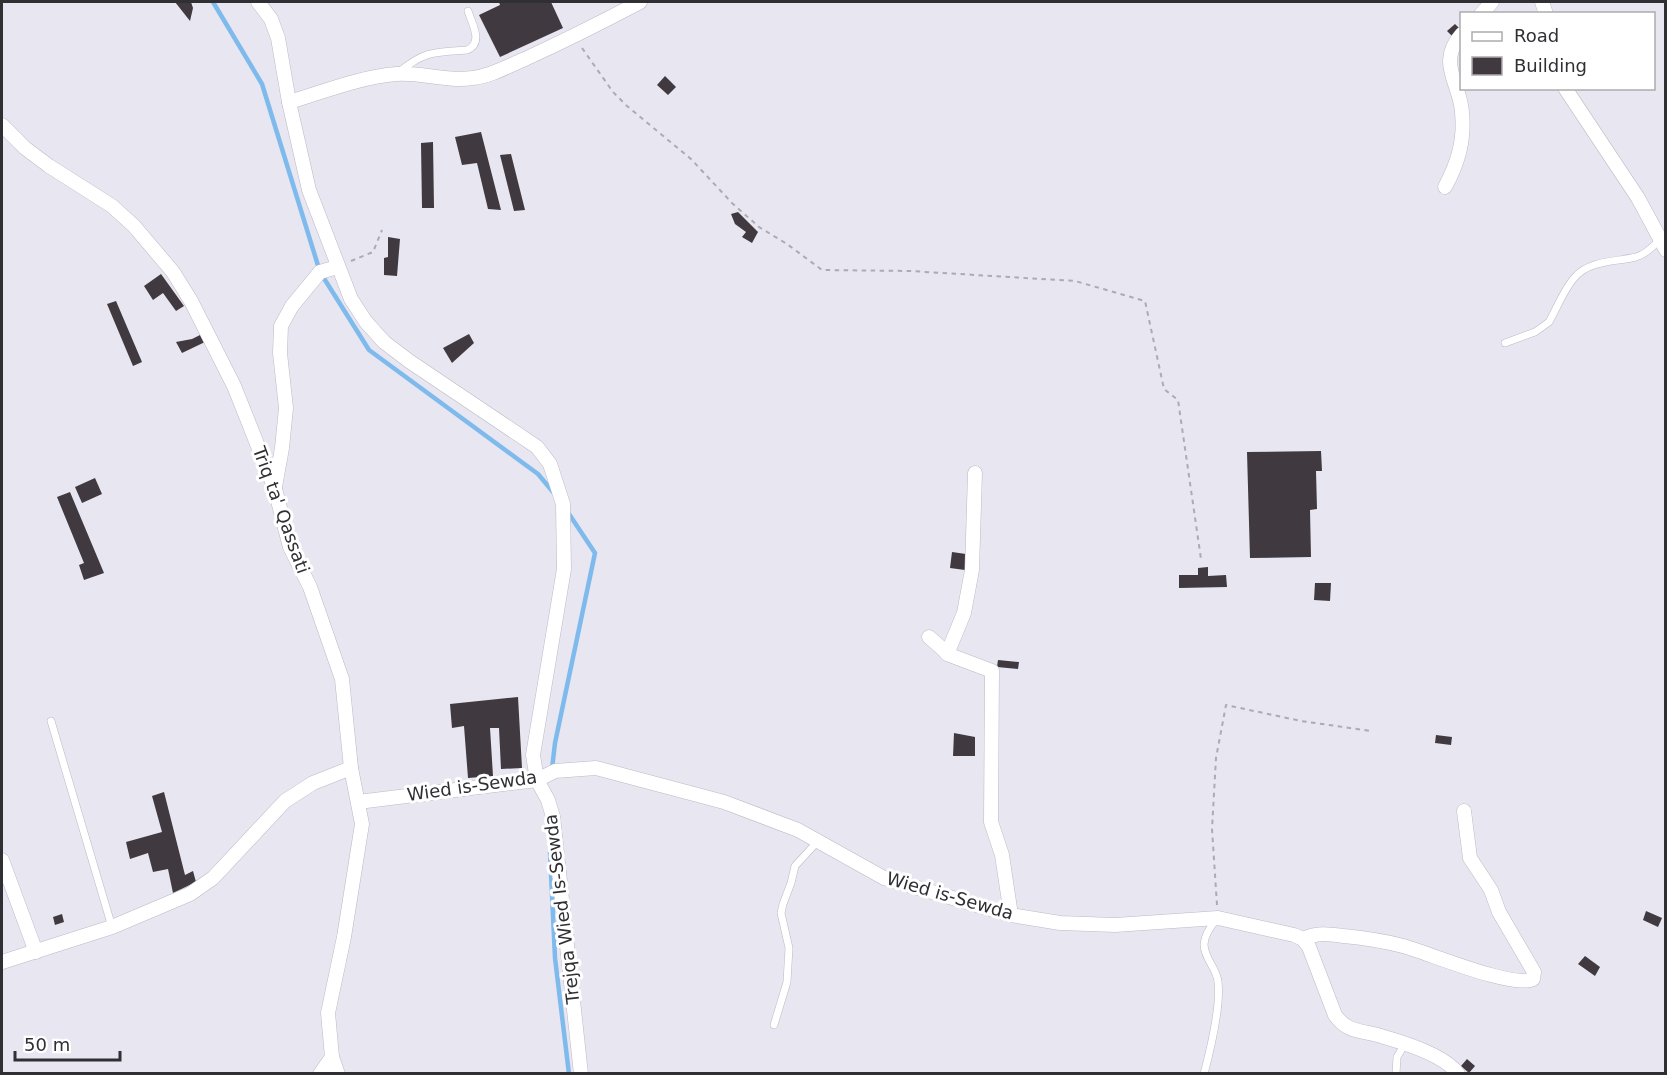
<svg xmlns="http://www.w3.org/2000/svg" width="1667" height="1075" font-family="'DejaVu Sans',sans-serif">
  <style>
    .lines { fill: none; stroke-linecap: round; stroke-linejoin: round }
    .stream { stroke: #7fbaec; stroke-width: 4.5 }
    .building { fill: #40393f }
    .service-casing { stroke: #bbbac5; stroke-width: 8 }
    .minor-casing { stroke: #bbbac5; stroke-width: 15 }
    .path { stroke: #acabb4; stroke-width: 2; stroke-dasharray: 4.5 4.5; stroke-linecap: butt }
    .service { stroke: #fff; stroke-width: 7 }
    .minor { stroke: #fff; stroke-width: 14 }
    .labels { text-anchor: middle; stroke-width: 6; stroke-linejoin: round; paint-order: stroke }
    .street-label { font-size: 18px; fill: #303034; stroke: #fff }
  </style>
  <rect width="100%" height="100%" fill="#e7e6f1"/>
  <g class="lines">
    <g class="stream">
      <path d="M213,2L262,84L320,272L369,350L538,474L553,492"/>
      <path d="M552,769L555,743L595,553L567,511"/>
      <path d="M550,852L555,958L569,1074"/>
    </g>
  </g>
  <g class="building">
    <path d="M175,2H191L193,8L190,21Z"/>
    <path d="M499,2H551L563,28L500,57L479,15L500,5Z"/>
    <path d="M1455,24L1460,29L1452,36L1447,31Z"/>
    <path d="M665,76L676,87L668,95L657,85Z"/>
    <path d="M481,132L501,210L488,209L477,163L462,165L455,137Z"/>
    <path d="M433,142L434,208H422L421,143Z"/>
    <path d="M511,154L525,210L514,211L500,155Z"/>
    <path d="M738,212L758,232L752,243L742,237L746,232L735,224L731,214Z"/>
    <path d="M388,237L400,239L397,276L384,275V258L388,257Z"/>
    <path d="M161,274L184,306L176,311L163,293L153,300L144,286Z"/>
    <path d="M116,301L142,362L133,366L107,304Z"/>
    <path d="M202,334L205,342L182,353L176,342L192,339Z"/>
    <path d="M469,334L474,343L452,363L443,348Z"/>
    <path d="M1321,451L1322,471H1316L1317,509L1310,510L1311,557L1250,558L1247,452Z"/>
    <path d="M95,478L102,494L82,503L75,487Z"/>
    <path d="M70,492L104,573L84,580L79,565L84,563L57,497Z"/>
    <path d="M952,552L966,554L965,570L950,568Z"/>
    <path d="M1208,567V576L1226,575L1227,587L1179,588V575H1198V568Z"/>
    <path d="M1315,583H1331L1330,601L1314,600Z"/>
    <path d="M998,660L1019,662L1018,669L997,667Z"/>
    <path d="M518,697L522,768L501,769L499,728H490L493,776L468,778L464,726L452,728L450,704Z"/>
    <path d="M954,733L975,737V756H953Z"/>
    <path d="M1436,735L1452,737L1451,745L1435,743Z"/>
    <path d="M164,792L185,875L193,871L196,882L173,893L168,869L153,872L148,853L130,859L126,842L162,832L152,796Z"/>
    <path d="M1646,911L1662,918L1658,927L1643,920Z"/>
    <path d="M62,914L64,922L55,925L53,917Z"/>
    <path d="M1585,956L1600,967L1595,976L1578,964Z"/>
    <path d="M1467,1059L1475,1066L1469,1073L1461,1066Z"/>
  </g>
  <g class="lines">
    <defs>
      <g id="service">
        <path d="M398,73C424,51 434,52 467,50C484,43 472,24 468,11"/>
        <path d="M1505,343L1535,332L1549,322C1557,308 1564,289 1575,277C1590,260 1616,262 1636,257C1646,254 1653,247 1659,240"/>
        <path d="M51,721L112,927"/>
        <path d="M774,1025L787,982L789,948L781,913L783,904L791,883L795,866L818,841"/>
        <path d="M1204,1074C1210,1051 1221,1004 1218,982C1217,968 1204,959 1204,944C1205,934 1210,927 1216,920"/>
        <path d="M1396,1074L1397,1057L1405,1044"/>
      </g>
      <g id="minor">
        <path d="M258,2L271,19L278,38L289,102L309,190L351,299L366,322L384,342L409,361L537,447L550,464L563,504L564,569L533,755L537,780L548,800L553,817L581,1074"/>
        <path d="M1542,2L1546,14"/>
        <path d="M1481,14L1492,2"/>
        <path d="M1565,88L1638,198L1666,250"/>
        <path d="M289,102C323,92 360,77 396,74C422,72 447,82 473,78C491,76 508,66 525,59C564,41 602,22 640,2"/>
        <path d="M2,125L25,148L49,166L112,206L134,226L173,272L191,301L234,386L275,489L290,547L310,587L342,679L351,768L362,824L344,937L328,1013L332,1057L338,1074"/>
        <path d="M1445,187C1458,163 1465,140 1462,112C1460,83 1436,62 1462,34"/>
        <path d="M975,473L972,570L964,613L947,654L992,671L991,822L1002,855L1011,915"/>
        <path d="M275,487L282,448L286,408L280,353L281,326L292,306L320,272L337,267"/>
        <path d="M929,637L947,653"/>
        <path d="M358,802L537,780L555,771L596,768L724,802L798,830L884,878L1011,915L1060,923L1115,925L1218,918L1294,935L1303,939L1309,947L1335,1015C1348,1034 1364,1030 1384,1037C1405,1043 1446,1056 1458,1074"/>
        <path d="M2,860L36,952"/>
        <path d="M1303,939C1317,932 1329,934 1344,936C1364,938 1384,941 1403,946C1429,953 1513,989 1533,979L1534,972L1499,912L1491,890L1470,858L1464,811"/>
        <path d="M2,962L112,927L190,894L213,878L285,801L313,783L351,768"/>
        <path d="M320,1074L332,1057"/>
      </g>
    </defs>
    <use href="#service" class="service-casing"/>
    <use href="#minor" class="minor-casing"/>
    <g class="path">
      <path d="M582,48L613,92L627,106L691,159L732,203L759,227L787,244L822,270L910,271L1075,281L1145,301L1164,389L1178,400L1201,559"/>
      <path d="M351,261L373,252L382,230"/>
      <path d="M1217,905L1212,829L1216,758L1226,705L1301,721L1371,731"/>
    </g>
    <use href="#service" class="service"/>
    <use href="#minor" class="minor"/>
  </g>
  <g class="labels">
    <g class="street-label">
      <text transform="translate(281 510) rotate(70)" y="6">Triq ta' Qassati</text>
      <text transform="translate(472 786) rotate(-8)" y="6">Wied is-Sewda</text>
      <text transform="translate(950 896) rotate(16)" y="6">Wied is-Sewda</text>
      <text transform="translate(562 909) rotate(-97)" y="6">Trejqa Wied Is-Sewda</text>
    </g>
  </g>
  <rect width="1667" height="1075" fill="none" stroke="#303034" stroke-width="6"/>
  <rect x="1460" y="12" width="195" height="78" fill="#ffffff" stroke="#acacae" stroke-width="1.5"/>
  <rect x="1472" y="32" width="30" height="9" fill="#ffffff" stroke="#acacae" stroke-width="1.5"/>
  <text x="1514" y="42" font-size="18" fill="#303034">Road</text>
  <rect x="1472" y="57" width="30" height="18" fill="#40393f" stroke="#acacae" stroke-width="1.5"/>
  <text x="1514" y="72" font-size="18" fill="#303034">Building</text>
  <path d="M15 1051v9h105v-9" fill="none" stroke="#303034" stroke-width="3"/>
  <text x="24" y="1051" font-size="18" fill="#303034" stroke="#ffffff" stroke-width="4.5" paint-order="stroke">50 m</text>
</svg>
